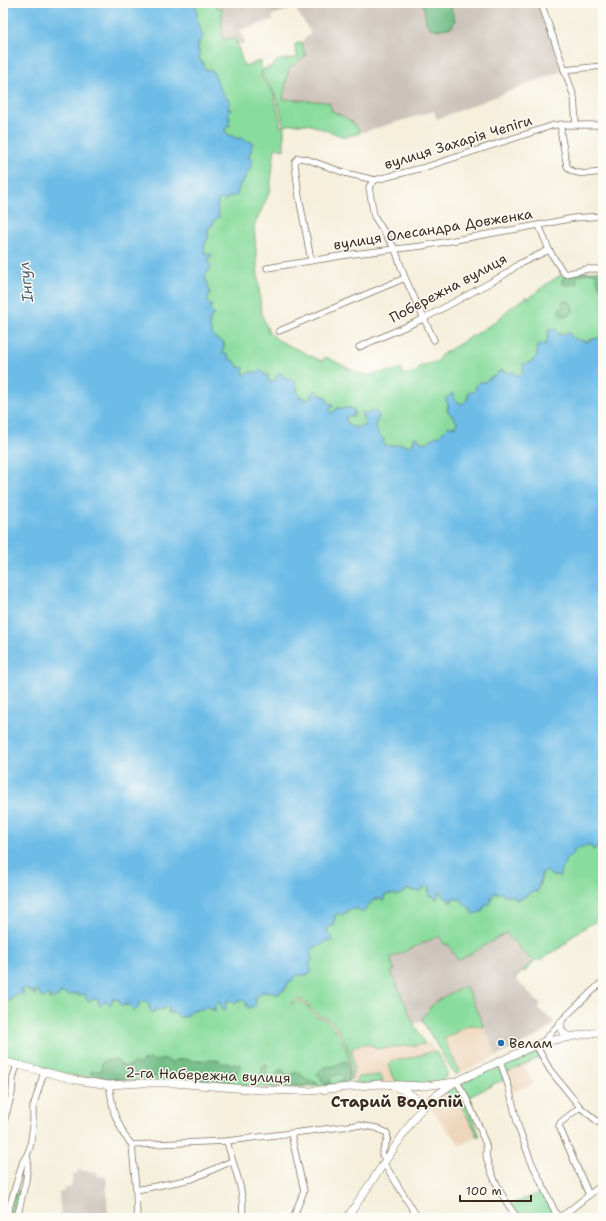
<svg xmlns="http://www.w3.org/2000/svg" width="606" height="1221" font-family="'Shantell Sans',sans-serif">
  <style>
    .built { fill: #eed6bb }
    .industrial { fill: #ccc2b9 }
    .green { fill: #88dc9d; stroke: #62835e }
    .forest { fill: #6ebc84; stroke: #547351 }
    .water { fill: #6cbce7; stroke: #547382 }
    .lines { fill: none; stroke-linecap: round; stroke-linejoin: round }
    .minor-casing { stroke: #7c6f60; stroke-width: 7 }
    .major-casing { stroke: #7c6f60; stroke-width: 8 }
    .minor { stroke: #fff; stroke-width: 5.5 }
    .major { stroke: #fff; stroke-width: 7 }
    .poi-dot { fill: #1f6fb2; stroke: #fdfcf7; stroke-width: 1.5 }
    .labels { text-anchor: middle; stroke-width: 3; stroke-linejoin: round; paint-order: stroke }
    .street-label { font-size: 14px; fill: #3b2a1e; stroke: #fdfcf7 }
    .poi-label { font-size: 14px; fill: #3b2a1e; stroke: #fdfcf7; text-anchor: start }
    .water-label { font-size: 15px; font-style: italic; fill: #4c5d64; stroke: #fdfcf7 }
    .quarter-label { font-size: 16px; font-weight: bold; fill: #3b2a1e; stroke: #fdfcf7 }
  </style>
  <rect width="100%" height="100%" fill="#fdfcf7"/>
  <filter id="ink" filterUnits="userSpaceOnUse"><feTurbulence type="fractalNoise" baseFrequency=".025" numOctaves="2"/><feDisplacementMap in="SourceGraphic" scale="8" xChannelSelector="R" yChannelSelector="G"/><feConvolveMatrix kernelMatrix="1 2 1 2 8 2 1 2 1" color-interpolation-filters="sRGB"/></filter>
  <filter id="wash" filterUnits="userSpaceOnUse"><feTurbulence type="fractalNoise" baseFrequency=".012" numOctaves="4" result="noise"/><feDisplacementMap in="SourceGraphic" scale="16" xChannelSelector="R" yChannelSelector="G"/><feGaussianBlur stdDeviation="0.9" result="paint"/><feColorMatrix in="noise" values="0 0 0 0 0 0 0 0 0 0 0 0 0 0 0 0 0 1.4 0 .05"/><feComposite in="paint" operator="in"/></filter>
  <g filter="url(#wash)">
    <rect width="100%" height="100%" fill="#f5efdc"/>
    <g class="built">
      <path d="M469,1025L484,1027L497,1056L460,1073L444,1039Z"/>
      <path d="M430,1043L446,1068V1078L352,1084L351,1083V1080L354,1069L352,1049L354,1047L367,1044L392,1048L395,1046Z"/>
      <path d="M524,1066L534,1084L512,1092L506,1073Z"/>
      <path d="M446,1092L456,1097L476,1132V1136L463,1144L459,1145L453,1135L448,1131L429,1105Z"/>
    </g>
    <g class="industrial">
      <path d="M217,3H539L562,71L437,119L434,111L360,133L358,127L347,119L332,111L329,102L283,99L289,68L306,56L301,42L311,33L294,6L289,7V10L272,15L273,20L240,30L245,43L238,45L235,38L222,40V8H217Z"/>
      <path d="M506,933L533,961L515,978L541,1005L538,1009L555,1022L547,1030L534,1038L497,1056L466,986L426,1010L422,1020L414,1024L391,971L390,958L439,935L445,945L448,944L458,961Z"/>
      <path d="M78,1170L98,1173L97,1176L106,1177L108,1218H61L59,1192H64V1188H71L73,1174H77Z"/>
    </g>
    <g class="green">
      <path d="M196,3H217V8L222,7V39L235,38L244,66L261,61V77L273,92L280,119V127H283C283,117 277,96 271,88C269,84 264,79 262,75C261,73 262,71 263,69L272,67L277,61L298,57L294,45L301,42L306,56L289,68L283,99L329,102L332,111C342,116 356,121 360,133L345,137L308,124H290L284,127V150L275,148L270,191L254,226L261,313L269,332L278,340L321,361L326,357L356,372L368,375L402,369L403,375L417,372L419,367L438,361L441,355L495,322L510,308L527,297L529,298L545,285L562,274L603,270V332C597,338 600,338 591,339L589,341C584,342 577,340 572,338L570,336V333L558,334L554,330L551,329L548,330V337L546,344L543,345L541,343L537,346C539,355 535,361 526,364L523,372L520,375L517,376L513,372L508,373L504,371H499C496,378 489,376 486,382H480L475,386L476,389L473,392L468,393L467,400L463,404L456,401L453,398L454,396H448L446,399L448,402L447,410L457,422L456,426L448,427L444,432L439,436L433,438L428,442H421L418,438L413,441V444L410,446L401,444L389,446L384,445L376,429V421L379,418L375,410L362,416L365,424L364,426C356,428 345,429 346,417L348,416H353L355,413L351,408H338L332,413L329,409L332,407L327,401L325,396L319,395L316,390L312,397L306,400L303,397H299L295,381L286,378L280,372L277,375L275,381L271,382L268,380V375L264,374L261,369L259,372H252L247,375L243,373L242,368C238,367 229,361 228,357L223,354L224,344C221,341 219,342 216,339C210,335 208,323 211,318L209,308L211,306L207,302L208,288L205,276L209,270L208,259L211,257L205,253L204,247L208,237V228L211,227L212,224H214V220L219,217C217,209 215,204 221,198L225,200L231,195H236L240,184L244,181L251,163L249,155L252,142C245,142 226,137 225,128L230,126L228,123L230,118L228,115L229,112L227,108L229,101L224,95L215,80L216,77L213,74L214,72C208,70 203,70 203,62L199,60C201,49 194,47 203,37C198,31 202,24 196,18L198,16L196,13L197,8L195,5Z"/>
      <path d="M592,846L594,849L599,848L600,851L603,852V917L576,933L567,941V943L539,961L537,959L525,972L523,971L515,978L532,961L506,933L458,961L448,944L445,945L439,936L390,958L395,970L391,971L414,1024L425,1044L378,1049C371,1043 359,1042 352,1049L354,1069L351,1080C352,1057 347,1035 329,1020C325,1017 321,1017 318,1015C310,1010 308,1001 299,999L291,1003L293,1004L300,1001C308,1004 310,1012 316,1016C320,1019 324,1018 327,1021C346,1037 351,1058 349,1081L345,1084L296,1088L260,1087L142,1080H111L75,1076L3,1058V999L5,1002L12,1000V996L17,993L21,994L24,992L22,991V989L25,988L35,995V991L37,990L42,997L48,994L49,995V997H58L61,992L70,994H85L86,997L89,1001L93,999H98L99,1005L106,1001L111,1003L114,999L119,1000L122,1006L123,1004L126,1006L128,1003L132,1009L138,1008L139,1003L143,1001L149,1003V1009L157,1008L163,1010L167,1006H168L169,1013H175L179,1017L188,1016C191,1008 200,1010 206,1006L210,1007L213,1011L217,1002L220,1003L223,1009L225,1008L228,999L235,1004L236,1001L239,1002L241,1000L245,1001L247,1006L256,1003L255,998L263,992L277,994L286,989L288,982L292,981L296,975H306L312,972L309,965V962L313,960L311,958V951L315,948V946H319L327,940L330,942L332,939L327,930L329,927L335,925L333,924L335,918L334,916L337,913L343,914L353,909H358L361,912H364L367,906L375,899H382C386,893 392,894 399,895L408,889L412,891L415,890L418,892L426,886L428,888L429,893L436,899H437L439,892H441L444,897L448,898L451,903L453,898L462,900L473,912H482L485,905L490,903L492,896L495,893H503L504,895L512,896L518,900L535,891L536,893L540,885L542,873L547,871L554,877L557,876L558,877L560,875C558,870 564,862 566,857L573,856V851L582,847Z"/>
      <path d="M466,986L484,1027L469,1025L444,1039L460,1073L456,1074L452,1071L422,1020C431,1000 447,995 466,986Z"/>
      <path d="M434,1051L436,1052C439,1057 444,1062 446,1068C454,1090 408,1082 397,1082L391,1073L389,1065L393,1061L410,1058Z"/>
      <path d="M536,1051L541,1057L506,1073L504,1067L505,1064Z"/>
      <path d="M496,1068L500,1070L504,1080L493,1084V1085L467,1098L459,1084Z"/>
      <path d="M378,1075H380L383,1080V1082L356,1084L355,1082L358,1077Z"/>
      <path d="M458,1085L463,1093L480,1136H476V1132L456,1097L450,1100L446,1092Z"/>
      <path d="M17,1190L21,1192L16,1218H7Z"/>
      <path d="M542,1192L553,1212L554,1215L551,1218H520L510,1205Z"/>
    </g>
    <g class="forest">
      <path d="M422,3H462L451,8L455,20L452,27L438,30L430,28C423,21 426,11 422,3Z"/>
      <path d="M603,270L601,286L599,287L596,274C590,272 582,274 576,277L578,284L564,285L562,283V279L567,274Z"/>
      <path d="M563,301L570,302L572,305L573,312L570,315L563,316L559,314V309L563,307L562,304Z"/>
      <path d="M114,1059L116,1060L123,1066H131L133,1063L139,1064L142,1061L151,1059L154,1061L166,1059L170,1062L174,1063L176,1060L185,1059L197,1061L211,1060H218L223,1064L227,1063L241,1065L242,1066C236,1070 236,1078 229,1081L186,1076L142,1077L134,1074C133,1075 131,1077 129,1078C122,1080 95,1077 90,1073L92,1071H101L102,1062Z"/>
      <path d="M345,1061L348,1063L349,1075L348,1081L342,1083L338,1081V1080H342L344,1079C342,1073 336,1075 332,1077L330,1079L331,1084H326L321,1080V1076L317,1075L324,1067L334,1066Z"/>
      <path d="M264,1064H267L268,1067L266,1072L269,1079L260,1082L258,1079L262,1074V1067Z"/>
      <path d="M280,1069L284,1070V1074L286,1075L288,1074L293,1075L295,1072L300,1073L302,1076L305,1077L308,1081L316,1082L318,1084L298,1086L276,1083L274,1081L277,1078V1073Z"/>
    </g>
    <path class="water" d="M3,3H196L195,5L197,9L196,13L198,16L196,18C202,24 199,31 203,37C193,47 201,49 199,60L203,63V65L206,70L213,71L219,86L224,95L230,102L227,108L231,109L228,113L230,119L228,122L230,125L225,128V131L228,135L232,136L238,139L242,137L243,140L252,142L253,144L251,147L252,151L249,153V157L252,161L250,170L247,172L244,180L240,184L237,195C231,197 230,195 225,201L221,198C215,204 218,210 219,218L214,220V224H212L211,227L208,228V237L204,246L205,253L208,255L211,254L212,256L208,259L211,269L209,270L205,276L210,292L207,302L212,305L209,310L214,314L209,321C210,332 213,340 224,342L223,354L229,355L228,357L229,359L235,361L238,367L244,368L243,373L245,375L252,372H259L262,369L264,374L268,375L269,382L275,381L279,372L289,380L293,379L295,381L299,397H303L306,400L312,397L315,390H316L319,395L326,397L327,401L332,404L333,406L329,409L332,413L338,408H351L354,410L353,416H348L346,417C346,424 350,427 357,428L361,426L365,425L362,414V412L367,414L375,410L379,417L376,422C375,428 378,437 384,439V445L389,446L399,444L410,446L414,443V437L418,438L422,443L428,442L436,436H439L449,426L454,427L456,426L457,422L452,415L448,412V402L445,400L448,396L453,393V398L456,401L463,404L467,400L469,392H473L476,389V385L481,382H485C489,376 496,378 499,371H504L508,373L514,371L517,376L520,375L523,371V364L530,363L537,356V346L541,343L543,345L546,344L548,337V331L551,329L553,330L556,329L558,334L565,335L569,332L572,338L587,342L591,339H597L603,332V852H599L600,849L598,847L593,850L592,846L582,847L573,851V856L566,858L564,866C557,872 562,872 559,877L557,876H552L547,871L542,873L537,893L535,891L518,900L512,896L504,895L503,893H495L492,896L490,903L485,905L482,912L473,914L470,908L464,904L462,900L453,898L450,903L448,898H444L441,892H439L437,899H436L433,896H429V889L426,886L418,892L415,890L413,891L408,889L399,895C393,895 389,893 384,896V901C374,894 369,905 364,912H361L358,909H353L348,910L343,915L337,913V915L334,916L335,918L333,924L335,925L329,927L327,930L332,939L330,942L327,940L325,943L318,947L315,946V948L311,951V958L313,960L310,962L309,965L311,968L312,972L306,975H297L292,981L288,982C288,989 281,989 278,995L272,992H263L255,998L256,1005L254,1007L248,1008L245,1001L241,1000L234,1004L228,999L226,1004L225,1011H223L220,1003L218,1002L215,1006V1011L210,1007L208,1008L206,1006L203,1009L192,1010L187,1017L183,1016L180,1018L175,1013L173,1014L168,1012L169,1008L167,1006L164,1009H160L158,1011L156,1008L153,1013L151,1012L148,1003L143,1001L139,1003V1008L133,1010L128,1003L127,1006L124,1004L122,1007L119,1000L114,999H113L110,1006L106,1001L104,1002L100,1006L98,999H93L89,1001L86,997L85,994H81L79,997L77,993L69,995L61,992L59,997H55L50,999L49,995L48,994L43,999L37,990L35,991L34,995L33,992L25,988L22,989V991L25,994L23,995L18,993L16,997L12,996V1000H9L7,1004L3,999Z"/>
  </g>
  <g filter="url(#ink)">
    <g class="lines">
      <defs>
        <g id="minor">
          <path d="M541,3L574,97L576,124"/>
          <path d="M564,70L603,66"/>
          <path d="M561,124V134L567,166C573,177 592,173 603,172"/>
          <path d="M375,180L371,184L369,187L374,216L395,249L405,278L434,340"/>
          <path d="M539,225L549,250L563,272L565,274L587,269H603"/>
          <path d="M311,260L299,197L295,165V162L298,158L306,159L345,173L375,180L426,167L554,125H603"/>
          <path d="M267,268L353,254L422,246L539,225L574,218L603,216"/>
          <path d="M279,331L405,278"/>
          <path d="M359,347L423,319L504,275L519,264L549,250"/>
          <path d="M543,1042L565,1017L603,981"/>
          <path d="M536,1045L550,1070L580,1107L603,1126"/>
          <path d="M500,1061L509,1088L518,1126L530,1159L558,1218"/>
          <path d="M456,1081L464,1093L481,1131C481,1136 485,1139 486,1145C487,1150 485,1156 487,1160C492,1177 506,1205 518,1218"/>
          <path d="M109,1085L114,1113L124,1135L132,1145L136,1190L137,1218"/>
          <path d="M580,1107L560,1123L559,1126L589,1195"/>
          <path d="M3,1125L12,1093L13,1078L17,1065"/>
          <path d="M3,1131V1146"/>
          <path d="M291,1134L304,1191L293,1218"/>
          <path d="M227,1141C233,1167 246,1191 242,1218"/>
          <path d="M132,1145L227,1141L358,1125L377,1128L387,1133C390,1142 382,1147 382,1155L386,1159"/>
          <path d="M382,1164L387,1168L418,1218"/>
          <path d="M136,1190L192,1179L232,1161"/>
          <path d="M6,1218L23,1161L27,1155"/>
          <path d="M17,1218L26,1180L28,1161L27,1155L30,1147L33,1126V1107L44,1072"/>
          <path d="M557,1218L566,1213L603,1184"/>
        </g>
        <g id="major">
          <path d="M561,1022C560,1030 562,1033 569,1037"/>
          <path d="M3,1061L76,1080L109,1085L143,1083H174L260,1090L295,1091H310L379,1084L424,1086L455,1082"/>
          <path d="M392,1085L409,1093L424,1105"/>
          <path d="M347,1218L417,1114L431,1099L455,1082L509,1057L543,1042L603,1031"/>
        </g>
      </defs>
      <use href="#minor" class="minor-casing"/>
      <use href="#major" class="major-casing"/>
      <use href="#minor" class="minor"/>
      <use href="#major" class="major"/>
    </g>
  </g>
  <circle class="poi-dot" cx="501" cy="1043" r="4"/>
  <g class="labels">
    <g class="street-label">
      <text transform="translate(458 142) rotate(-17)" y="5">вулиця Захарія Чепіги</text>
      <text transform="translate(433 229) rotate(-9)" y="5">вулиця Олесандра Довженка</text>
      <text transform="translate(448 288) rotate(-28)" y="5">Побережна вулиця</text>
      <text transform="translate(208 1075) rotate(2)" y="5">2-га Набережна вулиця</text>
    </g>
    <g class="poi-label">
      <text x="509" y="1048">Велам</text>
    </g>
    <g class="water-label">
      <text transform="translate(26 282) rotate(-96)" y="5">Інгул</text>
    </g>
    <g class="quarter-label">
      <text x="397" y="1107">Старий Водопій</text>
    </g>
  </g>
  <rect width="606" height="1221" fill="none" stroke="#fdfcf7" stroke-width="16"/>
  <path d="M460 1195v6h71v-6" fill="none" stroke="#3b2a1e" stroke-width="2"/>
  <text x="466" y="1195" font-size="12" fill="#3b2a1e" stroke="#fdfcf7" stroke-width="3" paint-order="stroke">100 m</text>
</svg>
